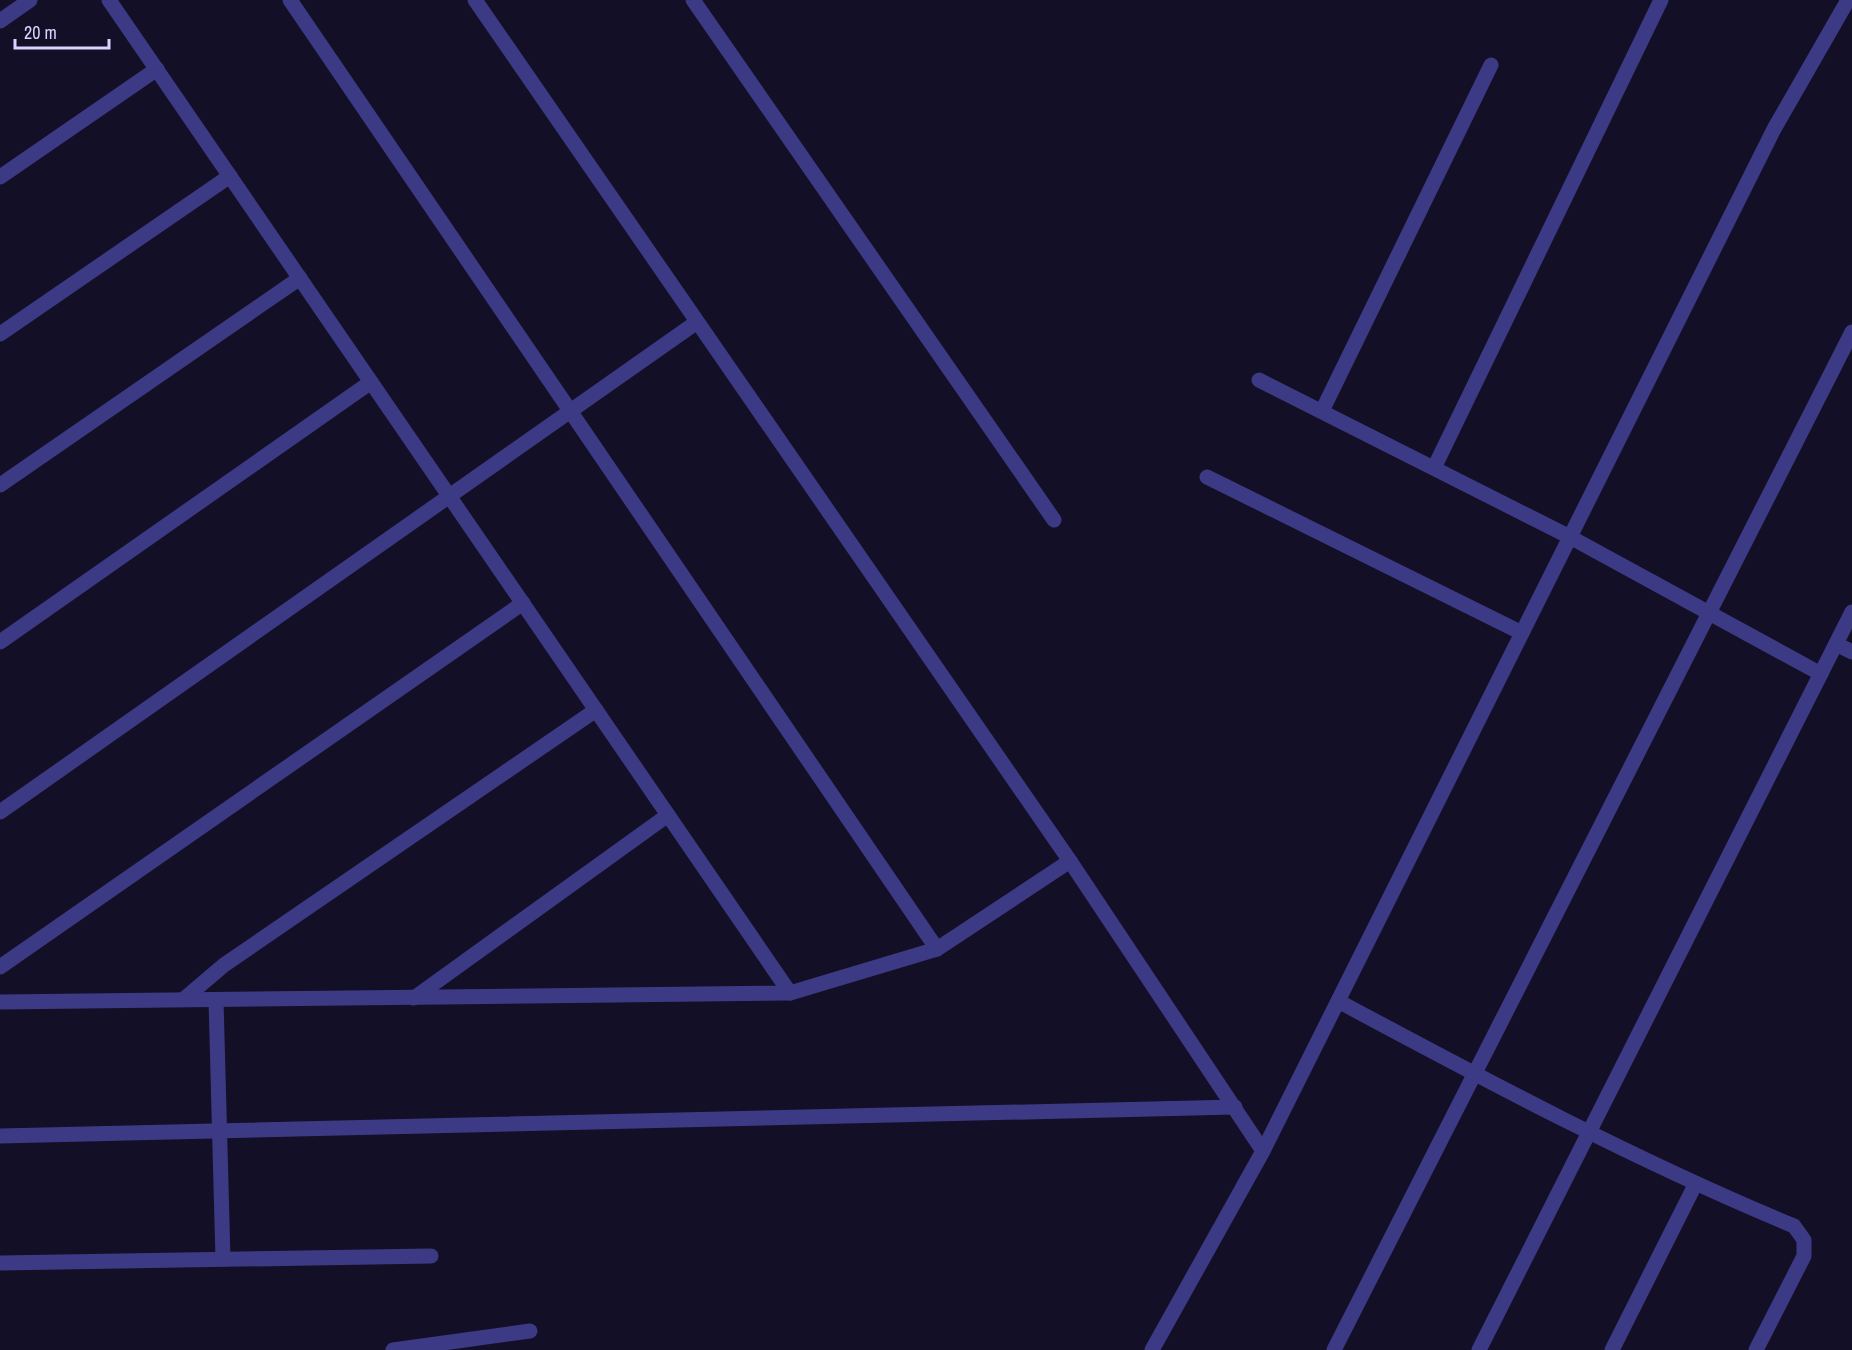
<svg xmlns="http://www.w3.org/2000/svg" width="1852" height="1350" font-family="'Archivo Narrow',sans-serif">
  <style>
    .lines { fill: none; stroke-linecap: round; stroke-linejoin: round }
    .minor { stroke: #3d3a85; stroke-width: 15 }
  </style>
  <rect width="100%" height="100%" fill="#130f26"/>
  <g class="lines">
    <g class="minor">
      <path d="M109,0L790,993"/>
      <path d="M290,0L937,949"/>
      <path d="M475,0L1070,861L1263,1151"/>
      <path d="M693,0L1054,520"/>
      <path d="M0,21L30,0"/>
      <path d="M0,177L157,69"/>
      <path d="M0,334L230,176"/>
      <path d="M1259,380L1570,537L1821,674"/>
      <path d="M1322,411L1491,65"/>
      <path d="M1434,468L1661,0"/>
      <path d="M1207,477L1522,633"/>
      <path d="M0,485L300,278"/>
      <path d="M0,642L371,382"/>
      <path d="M1836,644L1852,652"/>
      <path d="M0,812L697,322"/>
      <path d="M0,967L523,603"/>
      <path d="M414,998L668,815"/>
      <path d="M184,999L224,965L596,710"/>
      <path d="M216,1000L223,1259"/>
      <path d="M1338,1001C1487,1081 1637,1161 1794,1226L1804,1240V1256L1756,1350"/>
      <path d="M0,1002L790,993L937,949L1070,861"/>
      <path d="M0,1136L1235,1107"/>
      <path d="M0,1263L431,1256"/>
      <path d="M393,1350L530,1331"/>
      <path d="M1152,1350L1263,1151L1774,129L1848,0"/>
      <path d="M1334,1350L1852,332"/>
      <path d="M1479,1350L1852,612"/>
      <path d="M1612,1350L1695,1185"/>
    </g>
  </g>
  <path d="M15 39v9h94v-9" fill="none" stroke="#d9d4ff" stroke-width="3"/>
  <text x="24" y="39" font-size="18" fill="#d9d4ff" stroke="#130f26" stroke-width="4.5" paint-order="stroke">20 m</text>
</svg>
